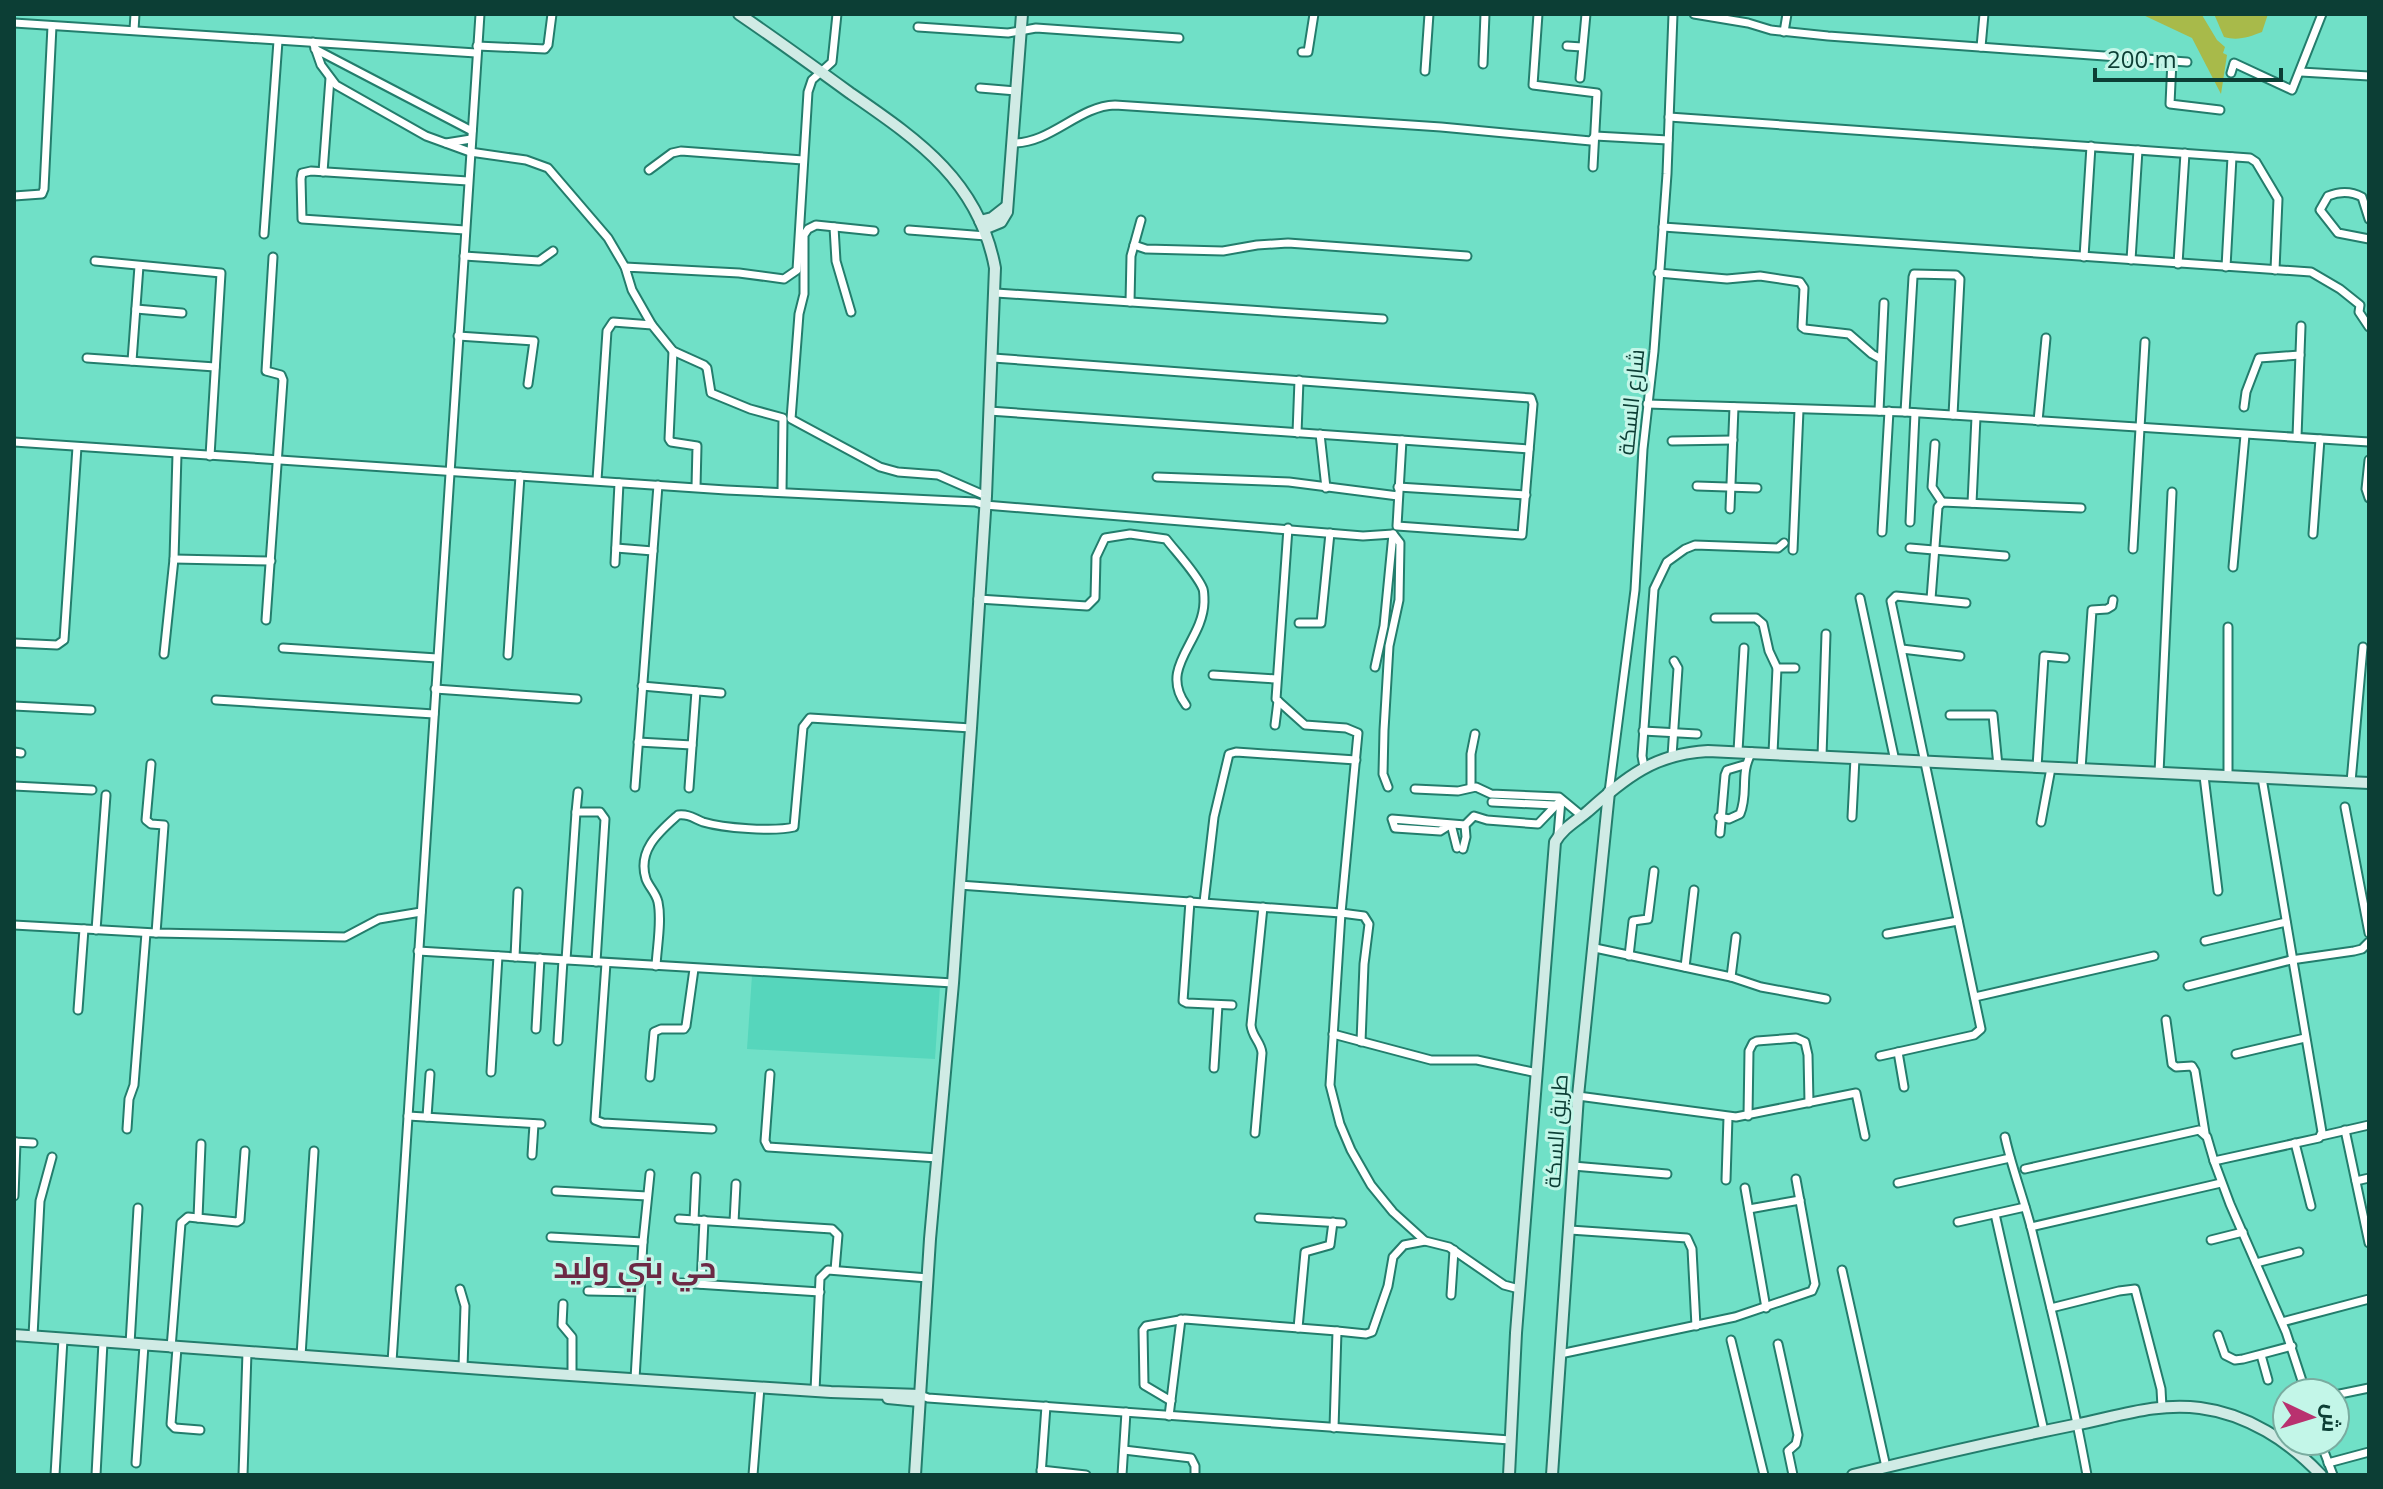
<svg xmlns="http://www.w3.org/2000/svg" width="2383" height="1489" font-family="'Open Sans',Cairo,sans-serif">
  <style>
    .built { fill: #56d6bc }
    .green { fill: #a8ba4a }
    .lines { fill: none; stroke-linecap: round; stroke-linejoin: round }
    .minor-casing { stroke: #237d6c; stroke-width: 11 }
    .secondary-casing { stroke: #237d6c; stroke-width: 14 }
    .minor { stroke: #fff; stroke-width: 7 }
    .secondary { stroke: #d0ebe5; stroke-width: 10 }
    .labels { text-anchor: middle; stroke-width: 6; stroke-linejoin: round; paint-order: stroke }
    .street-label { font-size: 22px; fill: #0c3e35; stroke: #c3f6e8 }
    .district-label { font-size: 30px; font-weight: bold; fill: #6c2944; stroke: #c3f6e8 }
  </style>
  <rect width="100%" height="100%" fill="#70e0c7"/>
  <path class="built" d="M752,975L940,986L935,1059L747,1049Z"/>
  <g class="green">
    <path d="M2141,14L2202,15L2217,40L2225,47L2223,53L2227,55L2221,94L2192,38Z"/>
    <path d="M2214,14H2268L2262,32C2249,37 2238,41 2224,37Z"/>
  </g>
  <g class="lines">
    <defs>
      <g id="minor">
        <path d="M1538,14L1533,85L1597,93L1593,167"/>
        <path d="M1694,14L1748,23L1771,30L1828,36L2187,62"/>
        <path d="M14,23L476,53"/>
        <path d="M918,27L1008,33L1036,28L1179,38"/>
        <path d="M134,30L135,14"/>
        <path d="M1784,32L1787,14"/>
        <path d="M313,42L321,65L336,85L426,136L470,152L526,160L548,168L608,238L625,267"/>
        <path d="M477,46L545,49L548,45L552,14"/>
        <path d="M1567,46L1582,47"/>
        <path d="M1981,47L1984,14"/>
        <path d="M315,49L472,131"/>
        <path d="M1302,52H1308L1314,14"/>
        <path d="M2172,60L2170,104L2220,110"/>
        <path d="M1483,64L1485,14"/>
        <path d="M1425,71L1429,14"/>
        <path d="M2301,72L2369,76"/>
        <path d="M2231,73L2234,63L2292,90L2322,14"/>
        <path d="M1580,78L1586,14"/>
        <path d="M980,88L1016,91"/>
        <path d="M1669,117L2250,158L2256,162L2278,199L2275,270"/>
        <path d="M446,143L471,139"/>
        <path d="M1012,143C1051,144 1078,106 1115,105L1441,127L1591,141L1595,136L1668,140"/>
        <path d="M649,170L672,153L681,151L803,160"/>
        <path d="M323,172L330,78"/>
        <path d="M14,196L42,194L44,189L52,26"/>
        <path d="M2369,219L2362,197C2351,191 2340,191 2328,196L2320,210L2338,233L2369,239"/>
        <path d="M834,227L836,261L851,312"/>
        <path d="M1663,227L2311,272L2340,289L2360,305L2359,312L2369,327"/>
        <path d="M465,230L302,219L301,179L302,173L311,171L468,181"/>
        <path d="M909,230L986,236"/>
        <path d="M874,231L816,225L808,229L804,235V294L799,314L791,419L880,467L898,472L938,475L986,496"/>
        <path d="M264,234L278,41"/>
        <path d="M1134,245L1146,249L1223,251L1257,245L1288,243L1467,256"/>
        <path d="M464,256L539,261L553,251"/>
        <path d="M2084,257L2091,146"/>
        <path d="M2131,260L2138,150"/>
        <path d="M95,261L221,273L210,456"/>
        <path d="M2178,264L2185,153"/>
        <path d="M2226,267L2232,157"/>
        <path d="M1658,273L1727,279L1760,276L1800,282L1804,288L1802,327L1805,329L1849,334L1872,354L1881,359"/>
        <path d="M996,293L1383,319"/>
        <path d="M1130,302L1131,256L1141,220"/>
        <path d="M136,309L182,313"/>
        <path d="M652,325L632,290L625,267L739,273L784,279L797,270L808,92L812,80L832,62L837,14"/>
        <path d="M458,336L534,341L528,384"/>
        <path d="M673,351L669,439L671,442L697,446L696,487"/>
        <path d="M87,358L215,367"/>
        <path d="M993,358L1531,398L1533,404L1522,535L1397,526L1402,440"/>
        <path d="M132,361L139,266"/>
        <path d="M1647,404L1905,412L2369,442"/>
        <path d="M2244,407L2246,392L2259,358L2300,355"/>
        <path d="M989,411L1529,449"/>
        <path d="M1879,411L1884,303"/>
        <path d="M1905,412L1913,277L1914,274L1956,275L1960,279L1953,415"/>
        <path d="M2038,421L2046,338"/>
        <path d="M1297,433L1299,380"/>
        <path d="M1320,434L1326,488"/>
        <path d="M2297,437L2301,326"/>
        <path d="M1672,441L1733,440"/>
        <path d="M14,442L726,490L975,502L985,505L1363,536L1393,534L1400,543L1399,600L1389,646L1384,730L1383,774L1388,787"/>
        <path d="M1935,444L1932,487L1942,502"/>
        <path d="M2369,460L2366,489L2369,498"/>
        <path d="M1157,477L1289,482L1398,496"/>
        <path d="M597,480L607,331L613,322L652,325L673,351L704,365L707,368L711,393L750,409L783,418L782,492"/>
        <path d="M1697,486L1757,488"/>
        <path d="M1398,487L1526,495"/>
        <path d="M1972,503L1976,417"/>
        <path d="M1730,509L1734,407"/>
        <path d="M1910,522L1915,413"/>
        <path d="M1288,528L1276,699L1305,725L1346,728L1358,733L1341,913L1364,916L1369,924L1364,964L1361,1042"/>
        <path d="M1882,532L1889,411"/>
        <path d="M2313,534L2320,439"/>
        <path d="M616,548L653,551"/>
        <path d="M1910,548L2005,556"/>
        <path d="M2133,549L2145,342"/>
        <path d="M1793,550L1799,410"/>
        <path d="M174,559L271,561"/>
        <path d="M615,563L619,483"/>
        <path d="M2233,567L2245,435"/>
        <path d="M1860,598L1895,761"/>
        <path d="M978,599L1087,606L1095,598L1096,557L1105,538L1130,534L1166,539C1176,552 1197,574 1203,589C1204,592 1204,598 1204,602C1203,642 1158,667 1186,705"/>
        <path d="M1931,599L1938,507L1942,502L2081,508"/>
        <path d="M1715,618H1756L1763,624L1769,651L1777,668L1773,753"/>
        <path d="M266,620L283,380L281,375L266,371L273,257"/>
        <path d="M1299,623H1321L1330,533"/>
        <path d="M14,643L57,645L64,640L77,447"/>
        <path d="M283,648L437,658"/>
        <path d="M1902,649L1960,656"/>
        <path d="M164,654L174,559L177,454"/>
        <path d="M508,655L520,476"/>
        <path d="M1375,667L1384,626L1393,534"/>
        <path d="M1777,668H1795"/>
        <path d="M1213,675L1276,679"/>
        <path d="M642,686L721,693"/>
        <path d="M435,689L577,699"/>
        <path d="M216,700L434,714"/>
        <path d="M14,706L91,710"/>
        <path d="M1950,715H1993L1998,766"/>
        <path d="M1275,725L1278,701"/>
        <path d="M1643,731L1697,734"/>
        <path d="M638,742L692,745"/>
        <path d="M1738,751L1744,648"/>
        <path d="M14,752L21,753"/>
        <path d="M1672,756L1678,668L1674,661"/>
        <path d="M1822,756L1826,634"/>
        <path d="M151,764L146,820L151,824L164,825L156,933"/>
        <path d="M1644,767L1642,756L1654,589L1667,562L1685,549L1695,545L1778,548L1784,543"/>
        <path d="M2037,767L2044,656L2065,658"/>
        <path d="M2081,769L2092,610L2107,609L2112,606L2113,600"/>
        <path d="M2159,773L2172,492"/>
        <path d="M2204,776L2218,891"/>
        <path d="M2228,777V627"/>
        <path d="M2262,778L2322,1132L2319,1138L2214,1161L2230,1204L2286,1332L2306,1393"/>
        <path d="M2351,782L2363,647"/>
        <path d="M14,786L92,790"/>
        <path d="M635,787L658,485"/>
        <path d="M1471,787V754L1475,734"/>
        <path d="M689,788L696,691"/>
        <path d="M1415,789L1458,791L1476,787L1491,794L1559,797L1582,816"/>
        <path d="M1609,792L1635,590L1643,449L1654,351L1667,174L1673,14"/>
        <path d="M1492,802L1554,805"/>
        <path d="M2345,807L2369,933"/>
        <path d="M576,812L578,792"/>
        <path d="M1719,817L1729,819L1740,814C1749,792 1739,774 1752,752"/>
        <path d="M1852,817L1855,758"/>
        <path d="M2041,822L2051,768"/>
        <path d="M1720,833L1725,775L1727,770L1744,765"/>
        <path d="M1558,835L1561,800"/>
        <path d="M1457,848L1451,824L1440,831L1395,828L1392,819L1465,825L1474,816L1487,820L1538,824L1561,800"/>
        <path d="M1463,849L1466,837L1465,825"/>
        <path d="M959,885L1341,913L1330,1085L1340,1124L1351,1150L1371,1185L1393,1212L1425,1241L1449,1247L1504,1285L1519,1289"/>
        <path d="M1190,901L1183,1001L1187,1003L1232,1005"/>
        <path d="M1204,902L1214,817L1229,754L1236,752L1356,760"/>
        <path d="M14,925L156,933L345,937L379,919L421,912"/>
        <path d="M96,930L106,795"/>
        <path d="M1887,934L1958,921"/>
        <path d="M2205,941L2286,922"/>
        <path d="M1595,948L1731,977L1761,987L1826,999"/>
        <path d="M418,951L953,983"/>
        <path d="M1629,956L1633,921L1648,919L1654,871"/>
        <path d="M515,957L518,892"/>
        <path d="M566,960L576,812H600L605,819L596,962"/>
        <path d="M606,963L595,1120L603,1123L712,1129"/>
        <path d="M656,966C657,946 662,921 658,902C656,893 649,887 646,879C637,850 659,832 678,815C689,814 693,818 703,822C723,828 774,832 794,827L803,727L810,718L971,728"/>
        <path d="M1685,967L1694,890"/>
        <path d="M1731,977L1736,937"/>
        <path d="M2188,986L2291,960L2354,951L2362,949L2369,942"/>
        <path d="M1975,997L2154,956"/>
        <path d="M78,1010L84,929"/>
        <path d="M2166,1020L2172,1064L2176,1067L2192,1066L2195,1071L2205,1133"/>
        <path d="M536,1029L540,958"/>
        <path d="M1333,1034L1431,1060H1477L1537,1073"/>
        <path d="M558,1041L563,960"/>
        <path d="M1898,1052L1904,1087"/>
        <path d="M2236,1054L2305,1038"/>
        <path d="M1880,1056L1974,1035L1981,1029L1891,601L1896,596L1966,603"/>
        <path d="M1214,1068L1218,1005"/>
        <path d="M491,1072L498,956"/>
        <path d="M770,1074L765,1141L768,1147L938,1158"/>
        <path d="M650,1077L654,1032L661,1029H684L686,1026L694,969"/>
        <path d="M1578,1096L1736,1117L1856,1093L1865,1136"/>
        <path d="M408,1116L541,1124"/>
        <path d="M1748,1116L1749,1051L1753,1043L1757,1041L1796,1038L1805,1042L1808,1055L1809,1103"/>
        <path d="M427,1117L430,1074"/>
        <path d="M127,1129L129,1099L134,1085L146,933"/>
        <path d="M2345,1130L2369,1243"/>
        <path d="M1255,1133L1262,1053C1261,1042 1252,1037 1251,1025L1263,907"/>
        <path d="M2321,1136L2369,1125"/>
        <path d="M2005,1137C2012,1169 2024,1199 2032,1231C2052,1312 2072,1393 2087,1475"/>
        <path d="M14,1142L33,1143"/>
        <path d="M2295,1143L2311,1206"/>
        <path d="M532,1155L534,1124"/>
        <path d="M1573,1166L1667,1174"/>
        <path d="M2025,1169L2199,1130L2207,1137L2214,1161"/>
        <path d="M1726,1180L1728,1117"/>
        <path d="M2356,1181L2369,1178"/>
        <path d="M1898,1183L2010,1158"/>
        <path d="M1745,1188L1766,1308"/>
        <path d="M556,1191L647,1196"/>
        <path d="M14,1196L16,1142"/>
        <path d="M1749,1209L1800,1200"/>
        <path d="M1995,1214L2044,1431"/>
        <path d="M198,1218L201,1144"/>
        <path d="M1259,1218L1342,1223"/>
        <path d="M679,1219L832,1229L838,1235L835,1270"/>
        <path d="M694,1220L696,1177"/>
        <path d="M734,1222L736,1184"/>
        <path d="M1958,1222L2025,1207"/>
        <path d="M2031,1227L2221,1183"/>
        <path d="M1570,1230L1687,1238L1692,1249L1696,1326"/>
        <path d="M551,1237L643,1242"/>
        <path d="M2211,1240L2243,1232"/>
        <path d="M2256,1263L2299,1252"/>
        <path d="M1842,1270L1886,1467"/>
        <path d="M681,1283L820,1292"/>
        <path d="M701,1284L704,1220"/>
        <path d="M460,1289L465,1306L463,1367"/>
        <path d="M588,1291L639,1292"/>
        <path d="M1451,1295L1454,1250"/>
        <path d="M563,1304L562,1325L572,1337V1375"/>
        <path d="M2051,1308L2119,1291L2135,1289L2161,1389L2162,1407"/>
        <path d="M2282,1322L2369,1299"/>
        <path d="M1298,1328L1305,1252L1330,1245L1333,1222"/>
        <path d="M2218,1335L2225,1355L2235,1360L2243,1359L2292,1346"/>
        <path d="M33,1336L40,1201L52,1157"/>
        <path d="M1731,1340L1764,1475"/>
        <path d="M130,1344L138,1208"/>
        <path d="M1778,1344L1798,1435L1796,1444L1788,1451L1793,1475"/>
        <path d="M171,1348L181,1223L188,1217L237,1222L240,1220L245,1151"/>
        <path d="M177,1348L171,1424L175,1428L200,1430"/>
        <path d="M1560,1354L1735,1317L1812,1291L1815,1284L1796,1179"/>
        <path d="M2261,1355L2268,1380"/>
        <path d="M301,1356L314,1151"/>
        <path d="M392,1362L480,14"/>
        <path d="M635,1379L643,1242L650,1174"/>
        <path d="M815,1391L820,1278L828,1270L928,1278"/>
        <path d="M920,1395L928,1398L1510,1440"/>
        <path d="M2335,1395L2369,1388"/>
        <path d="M1171,1401L1144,1385L1143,1330L1146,1326L1185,1319L1337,1331"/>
        <path d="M1169,1416L1181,1319"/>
        <path d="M1334,1428L1337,1331L1366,1334L1372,1332L1388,1286L1393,1257L1404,1245L1425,1241"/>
        <path d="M2320,1441L2333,1475"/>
        <path d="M1124,1450L1191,1458L1195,1466V1475"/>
        <path d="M136,1463L144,1345"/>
        <path d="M2328,1463L2369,1452"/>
        <path d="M1041,1470L1086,1475"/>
        <path d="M55,1475L63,1339"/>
        <path d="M96,1475L103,1342"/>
        <path d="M243,1475L247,1352"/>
        <path d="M753,1475L760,1387"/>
        <path d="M1041,1475L1046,1406"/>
        <path d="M1122,1475L1126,1412"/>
      </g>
      <g id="secondary">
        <path d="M739,14C777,40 813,66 850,93C918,140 979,181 995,268L986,496L971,728L953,983L930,1239L915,1475"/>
        <path d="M980,221L992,218L1006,207"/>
        <path d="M984,229L1001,222L1007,212L1022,14"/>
        <path d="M14,1335L539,1373L831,1392L920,1395"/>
        <path d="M888,1398L919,1401"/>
        <path d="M1509,1475L1516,1333L1555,842C1563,828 1575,822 1587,812C1627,777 1653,754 1708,751L2369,783"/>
        <path d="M1552,1475L1578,1096L1609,792"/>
        <path d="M1853,1475C1926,1457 2000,1440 2074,1425C2116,1417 2157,1402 2200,1408C2247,1414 2289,1441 2321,1475"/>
      </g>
    </defs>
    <use href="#minor" class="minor-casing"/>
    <use href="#secondary" class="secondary-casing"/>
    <use href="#minor" class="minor"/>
    <use href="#secondary" class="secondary"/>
  </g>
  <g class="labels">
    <g class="street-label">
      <text transform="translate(1631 402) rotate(-84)" y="8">شارع السكة</text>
      <text transform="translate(1556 1131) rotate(-86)" y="8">طريق السكة</text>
    </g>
    <g class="district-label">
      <text x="635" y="1278">حي بني وليد</text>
    </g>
  </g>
  <rect width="2383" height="1489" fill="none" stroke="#0c3e35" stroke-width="32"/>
  <g transform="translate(2311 1417) rotate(94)"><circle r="38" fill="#c3f6e8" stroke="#7aaca0" stroke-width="2"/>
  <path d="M0-6L14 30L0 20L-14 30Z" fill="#b9316f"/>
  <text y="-12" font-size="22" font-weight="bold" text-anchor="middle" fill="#0c3e35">ش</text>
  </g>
  <path d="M2095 68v12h186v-12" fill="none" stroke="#0c3e35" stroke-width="4"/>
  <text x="2107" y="68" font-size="24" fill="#0c3e35" stroke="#c3f6e8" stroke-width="6" paint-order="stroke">200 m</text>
</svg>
